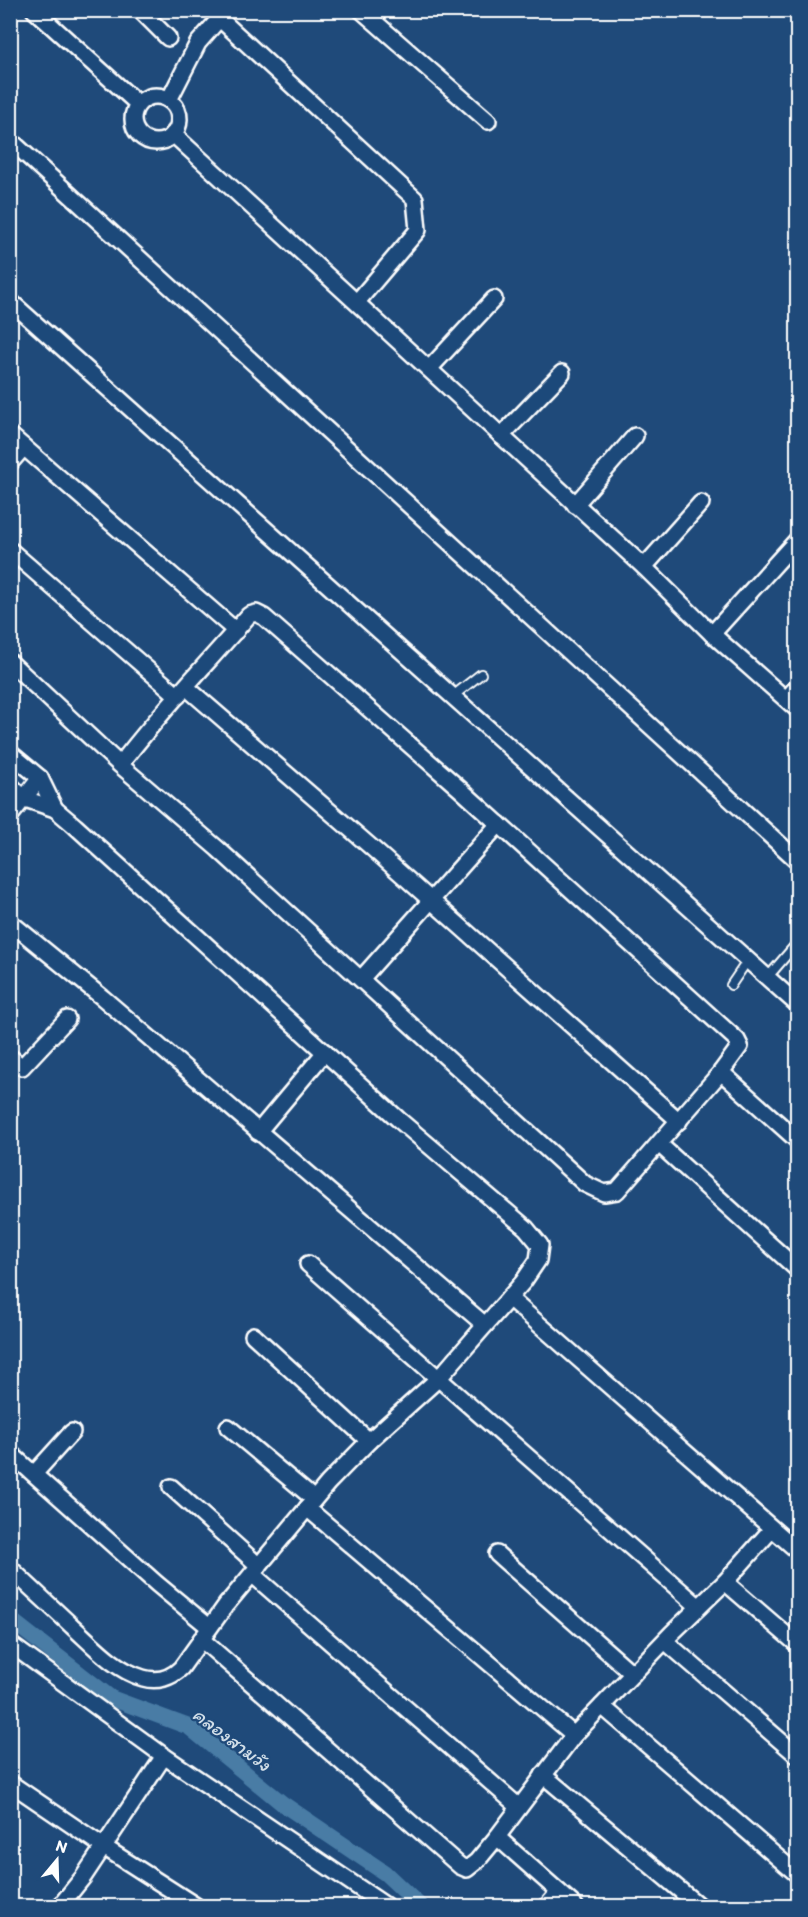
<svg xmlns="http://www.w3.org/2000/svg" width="808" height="1917" font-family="Itim,'Playpen Sans Thai',sans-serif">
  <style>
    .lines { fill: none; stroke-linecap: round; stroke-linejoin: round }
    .canal { stroke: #487ba5; stroke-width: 16 }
    .service-casing { stroke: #fff; stroke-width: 12 }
    .minor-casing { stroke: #fff; stroke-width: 20 }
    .service { stroke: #1f4a7a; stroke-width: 8 }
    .minor { stroke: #1f4a7a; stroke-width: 15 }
    .labels { text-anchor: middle; stroke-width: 4.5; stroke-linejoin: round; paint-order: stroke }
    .water-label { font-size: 20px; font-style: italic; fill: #d1dee8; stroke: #1f4a7a }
  </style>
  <rect width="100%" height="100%" fill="#1f4a7a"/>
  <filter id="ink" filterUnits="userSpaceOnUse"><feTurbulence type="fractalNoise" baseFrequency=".0167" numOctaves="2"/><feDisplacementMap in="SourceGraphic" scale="12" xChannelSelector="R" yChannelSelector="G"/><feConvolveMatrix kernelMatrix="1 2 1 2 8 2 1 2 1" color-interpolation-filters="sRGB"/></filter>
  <g filter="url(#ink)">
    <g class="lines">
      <path class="canal" d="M10,1619L111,1698L189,1727L283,1804L385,1873L420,1906"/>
      <defs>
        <g id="service">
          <path d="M453,696L481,674"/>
          <path d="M767,978L798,942"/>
          <path d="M731,985L748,960"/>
        </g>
        <g id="minor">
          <path d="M34,10L138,104"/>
          <path d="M140,10L168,38"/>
          <path d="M361,10L488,121"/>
          <path d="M219,18L415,199L418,230L357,302"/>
          <circle cx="156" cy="119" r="23"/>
          <path d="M169,100L198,43L227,10"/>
          <path d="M173,134L644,567L712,634L798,710"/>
          <path d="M10,140L798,861"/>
          <path d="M10,301L798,1005"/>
          <path d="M429,369L494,299"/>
          <path d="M10,435L236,631"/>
          <path d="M501,436L562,373"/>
          <path d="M10,463L24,447"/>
          <path d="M575,505L635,436"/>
          <path d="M10,550L178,696"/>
          <path d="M644,567L701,503"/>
          <path d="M712,634L798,539"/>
          <path d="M10,662L120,765L218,849L585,1184L604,1193L617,1191L721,1072L740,1046L737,1040L460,789L264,617L256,613L249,615C206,665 160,712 120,765"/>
          <path d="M186,687L371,847L679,1121"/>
          <path d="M786,699L798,686"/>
          <path d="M10,753L40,778L55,809"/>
          <path d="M10,785L25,799L55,809L75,826L398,1119L526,1228L540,1245L538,1260L523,1282L439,1378L369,1441L328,1483L226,1605L181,1668C171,1678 157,1682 143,1678C115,1670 93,1645 72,1626C52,1607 31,1588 10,1568"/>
          <path d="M10,816L40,778"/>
          <path d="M10,922L103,998L485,1325"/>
          <path d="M361,979L499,824"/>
          <path d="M10,1057L22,1067L67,1019"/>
          <path d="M721,1072L798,1141"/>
          <path d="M258,1132L325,1052"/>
          <path d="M659,1144L798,1270"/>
          <path d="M308,1264L699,1607"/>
          <path d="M509,1298L798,1551"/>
          <path d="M253,1335L369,1441"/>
          <path d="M228,1427L314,1499"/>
          <path d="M10,1453L157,1584L209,1627"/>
          <path d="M34,1474L72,1432"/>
          <path d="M171,1487L259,1566"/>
          <path d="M307,1508L574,1735"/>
          <path d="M497,1554L633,1674"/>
          <path d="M252,1574L519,1807"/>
          <path d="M725,1582L798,1645"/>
          <path d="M201,1639L460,1866L467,1869L477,1861L497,1837L574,1735L672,1633L725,1582L772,1529"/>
          <path d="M665,1641L798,1756"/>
          <path d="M10,1644L164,1756L386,1906"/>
          <path d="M602,1706L798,1875"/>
          <path d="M543,1775L699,1906"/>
          <path d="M10,1783L104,1847L196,1906"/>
          <path d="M497,1837L575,1906"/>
          <path d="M60,1906L84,1876L164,1756"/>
          <path d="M547,1906L559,1892"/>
        </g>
      </defs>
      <use href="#service" class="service-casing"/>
      <use href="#minor" class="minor-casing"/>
      <use href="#service" class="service"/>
      <use href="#minor" class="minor"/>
    </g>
  </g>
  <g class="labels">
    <g class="water-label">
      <text transform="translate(232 1739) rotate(37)" y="7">คลองสามวัง</text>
    </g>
  </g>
  <rect width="808" height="1917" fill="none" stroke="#1f4a7a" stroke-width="36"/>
  <rect x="18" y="18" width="772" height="1881" fill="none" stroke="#fff" stroke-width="2" filter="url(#ink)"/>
  <g transform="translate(57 1860) rotate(19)" stroke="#1f4a7a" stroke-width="4.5" paint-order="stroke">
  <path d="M0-4.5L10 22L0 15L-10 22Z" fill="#ffffff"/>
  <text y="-9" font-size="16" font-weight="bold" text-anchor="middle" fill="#ffffff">N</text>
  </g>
</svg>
